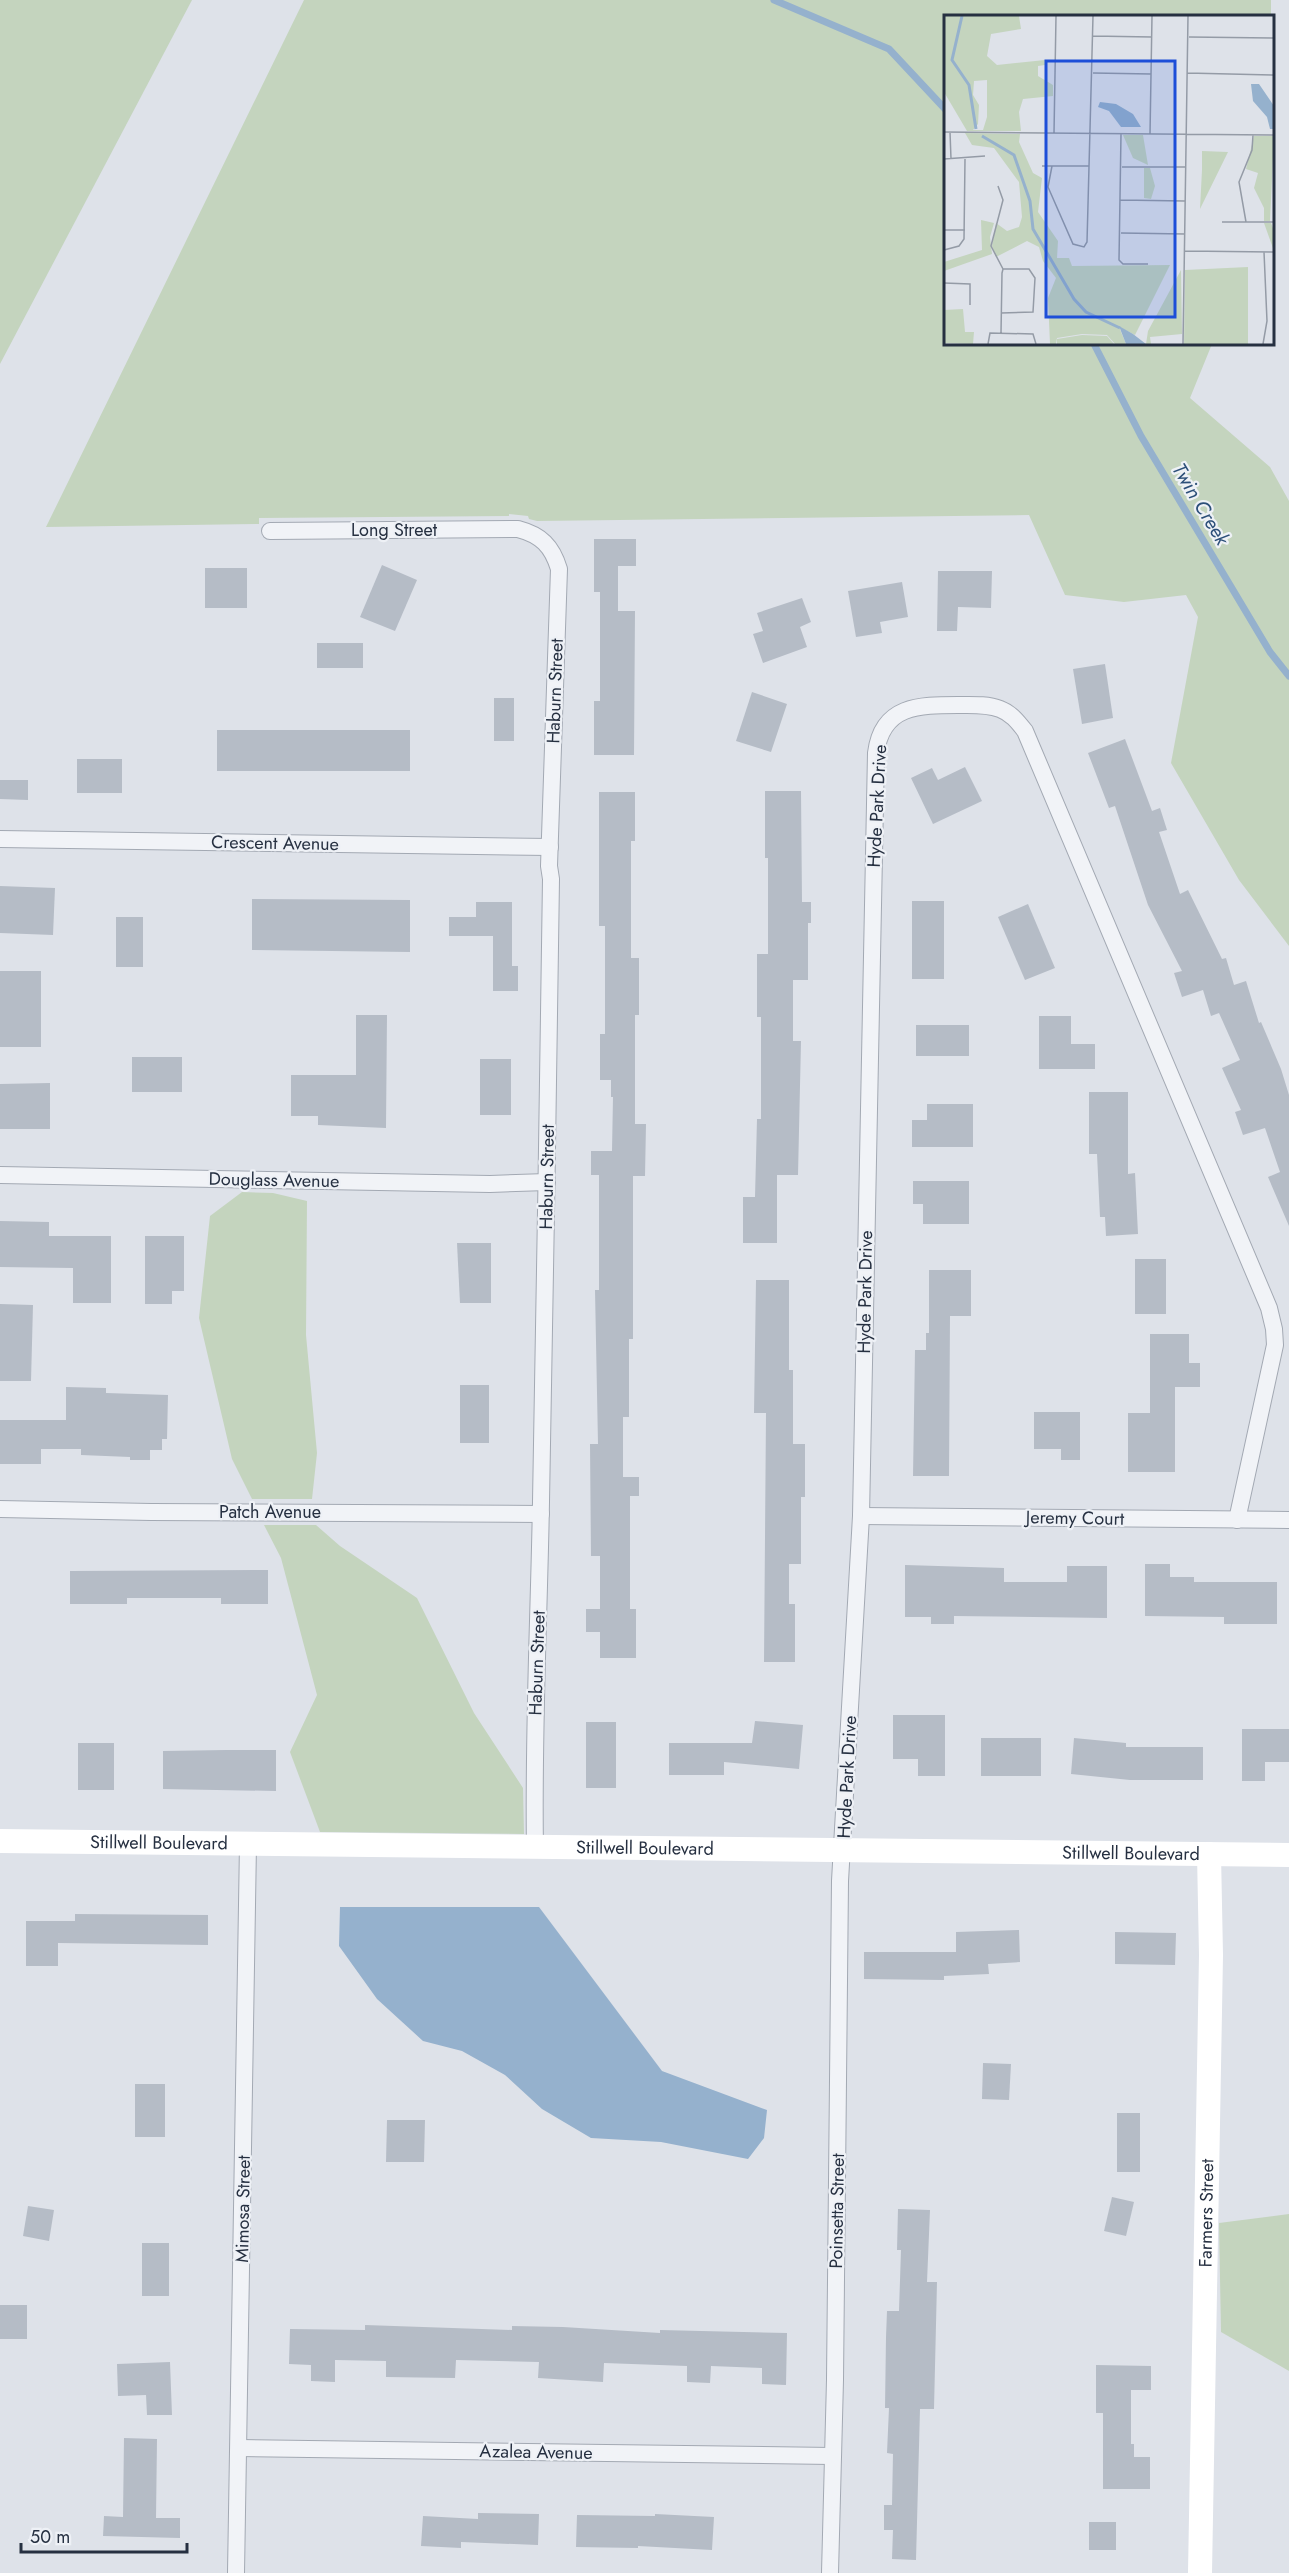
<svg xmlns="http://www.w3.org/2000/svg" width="1289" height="2573" font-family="Jost,sans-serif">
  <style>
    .green { fill: #c4d4be }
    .water { fill: #95b1cd }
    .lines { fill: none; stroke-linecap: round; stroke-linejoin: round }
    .stream { stroke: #95b1cd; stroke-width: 7 }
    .building { fill: #b5bcc6 }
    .street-casing { stroke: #a3a9b3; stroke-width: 18 }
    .street { stroke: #f1f3f7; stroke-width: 16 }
    .secondary { stroke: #fff; stroke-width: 24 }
    .labels { text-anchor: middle; stroke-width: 4.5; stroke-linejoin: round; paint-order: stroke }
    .street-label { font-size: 18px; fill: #263041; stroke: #eef1f6 }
    .water-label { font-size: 20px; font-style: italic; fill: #2c4f79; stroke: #eef1f6 }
    .inset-river { fill: none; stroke: #95b1cd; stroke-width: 3 }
    .inset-road { fill: none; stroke: #949ba6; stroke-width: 1.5 }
    .view { fill: #1d4ed8; fill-opacity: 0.15; stroke: #1d4ed8; stroke-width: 3 }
    .inset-edge { fill: none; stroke: #263041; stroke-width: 3 }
  </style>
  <rect width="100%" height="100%" fill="#dee2e9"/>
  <g class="green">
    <path d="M0,0H192L0,364Z"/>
    <path d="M304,0H1271V16H946V344H1212L1190,398L1270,467L1289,501V946L1239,880L1171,763L1198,617L1186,595L1124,602L1065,595L1029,515L537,521L529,519L528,516L509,514V516L259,518V524L46,527Z"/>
    <path d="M242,1192L273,1193L307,1201L306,1335L317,1453L312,1499H252L232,1459L199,1318L210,1216Z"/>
    <path d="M264,1525H316L340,1546L417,1598L474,1713L523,1788L524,1834L320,1832L290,1752L317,1695L281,1558Z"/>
    <path d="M1289,2214V2371L1221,2332L1219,2223Z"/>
  </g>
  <path class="water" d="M340,1907H539L662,2071L767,2110L764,2138L748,2159L661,2142L591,2138L542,2109L505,2075L462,2051L423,2041L377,1999L339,1946Z"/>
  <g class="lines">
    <g class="stream">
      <path d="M774,0L889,49L946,110"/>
      <path d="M1094,344L1141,436L1270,652L1289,676"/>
    </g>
  </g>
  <g class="building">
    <path d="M594,539H636V566H618V611H635L634,755H594V701H600V592H594Z"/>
    <path d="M382,565L417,580L395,631L360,617Z"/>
    <rect x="205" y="568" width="42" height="40"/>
    <path d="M938,571H992L991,608L958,607L957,631H937Z"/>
    <path d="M902,582L908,617L880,622L882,633L856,637L848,591Z"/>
    <path d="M802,598L811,622L800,627L807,647L763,663L753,634L763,631L757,613Z"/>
    <rect x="317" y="643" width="46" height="25"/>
    <path d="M1105,664L1113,718L1082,724L1073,669Z"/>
    <path d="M752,692L787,704L771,752L736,741Z"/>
    <rect x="494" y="698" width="20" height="43"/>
    <rect x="217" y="730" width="193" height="41"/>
    <path d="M1125,739L1152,811L1160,808L1167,830L1159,832L1180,894L1188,890L1222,959L1226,958L1234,985L1246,981L1259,1023L1261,1022L1281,1069L1289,1095V1226L1268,1177L1280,1172L1265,1128L1243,1135L1235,1112L1241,1110L1222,1068L1240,1060L1219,1013L1211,1016L1203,990L1182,997L1174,973L1182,971L1148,905L1115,806L1109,808L1088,753Z"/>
    <rect x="77" y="759" width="45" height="34"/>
    <path d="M965,767L982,801L933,824L911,778L932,768L938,780Z"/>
    <path d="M0,780H28V800L0,799Z"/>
    <path d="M765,791H801L802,902H811V923H808V980H793V1041H801L798,1175H777V1243H743V1197H755L757,1119H761V1017H757V954H768V858H765Z"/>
    <path d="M599,792H635V841H631V958H639V1015H635V1124H646L645,1176H633V1339H629V1417H623V1477H639V1496H630V1609H636V1658H600V1632H586V1609H600V1556H591L590,1444H598L595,1290H599V1175H591V1151H612L613,1097H611V1080H600V1034H605V926H599Z"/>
    <path d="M0,886L55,888L53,935L0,933Z"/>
    <path d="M252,899L410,900V952L252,950Z"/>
    <rect x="912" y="901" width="32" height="78"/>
    <path d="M476,902H512V966H518V991H493V936H449V917H476Z"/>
    <path d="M1028,904L1055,968L1025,980L998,917Z"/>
    <rect x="116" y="917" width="27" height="50"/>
    <rect x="0" y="971" width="41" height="76"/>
    <path d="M356,1015H387L386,1128L318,1125V1116H291V1075H356Z"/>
    <path d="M1039,1016H1071V1044H1095V1069H1039Z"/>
    <rect x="916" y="1025" width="53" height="31"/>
    <rect x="132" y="1057" width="50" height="35"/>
    <rect x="480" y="1059" width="31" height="56"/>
    <path d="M50,1083V1129H0V1084Z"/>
    <path d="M1089,1092H1128V1174L1135,1173L1138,1234L1106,1236L1105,1217H1100L1097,1154H1089Z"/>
    <path d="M927,1104H973V1147H912V1120H927Z"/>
    <path d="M913,1181H969V1224H923V1204H913Z"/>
    <path d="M0,1221L49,1222V1236H111V1303H73V1268L0,1267Z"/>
    <path d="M145,1236H184V1291H172V1304H145Z"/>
    <path d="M457,1243H491V1303H460Z"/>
    <rect x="1135" y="1259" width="31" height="55"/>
    <path d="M929,1270H971V1316H950L949,1476H913L915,1350H926V1333H929Z"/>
    <path d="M756,1280H789V1370H793V1444H805V1497H801V1564H789V1604H795V1662H764L766,1413H754Z"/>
    <path d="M0,1304L33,1305L31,1381H0Z"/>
    <path d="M1150,1334H1189V1363H1200V1387H1175V1472H1128V1413H1150Z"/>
    <rect x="460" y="1385" width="29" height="58"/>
    <path d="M66,1387L106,1388V1393L168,1395L167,1439H162V1450H150V1460H130V1457L81,1455V1449H41V1464H0V1420H66Z"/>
    <path d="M1034,1412H1080V1460H1061V1449H1034Z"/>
    <path d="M1145,1564H1170V1577H1194V1582H1277V1624H1224V1617L1145,1616Z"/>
    <path d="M905,1565L1004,1568V1582H1067V1566H1107V1618L954,1616V1624H931V1617H905Z"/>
    <path d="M268,1570V1604H221V1598H127V1604H70V1571Z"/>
    <path d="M893,1715H945V1776H918V1759H893Z"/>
    <path d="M755,1721L803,1725L799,1769L724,1762V1775H669V1743H752Z"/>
    <rect x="586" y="1722" width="30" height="66"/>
    <path d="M1242,1729H1289V1762H1265V1781H1242Z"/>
    <rect x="981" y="1738" width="60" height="38"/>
    <path d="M1074,1738L1126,1743V1747H1203V1780H1130L1071,1774Z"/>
    <rect x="78" y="1743" width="36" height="47"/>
    <path d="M226,1750H276V1791L163,1789V1751Z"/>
    <path d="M75,1914L208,1915V1945L58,1943V1966H26V1921H75Z"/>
    <path d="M1019,1930L1020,1962L988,1964L989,1974L944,1976V1980L864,1979V1952H956V1932Z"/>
    <path d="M1115,1932L1176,1933L1175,1965L1115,1964Z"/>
    <path d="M983,2063L1011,2064L1009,2100L982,2099Z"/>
    <rect x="135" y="2084" width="30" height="53"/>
    <rect x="1117" y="2113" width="23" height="59"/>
    <path d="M387,2120H425L424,2162H386Z"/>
    <path d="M1112,2197L1134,2202L1126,2236L1104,2231Z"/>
    <path d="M28,2206L54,2210L49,2241L23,2236Z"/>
    <path d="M898,2209L930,2210L927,2282H937L934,2409H920L916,2560L892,2559L893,2530H884V2505H892L893,2454L887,2453L889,2408H885L886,2337L887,2311H899L901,2250H897Z"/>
    <rect x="142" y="2243" width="27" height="53"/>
    <rect x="0" y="2305" width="27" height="34"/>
    <path d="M365,2325L512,2330V2326L563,2327L660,2333V2330L787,2333L786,2385L762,2384V2368L711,2366L710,2383L687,2382V2366L604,2363L603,2382L538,2378L539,2362L456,2360L455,2378L386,2377V2361L335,2360V2382L311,2381V2365L289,2364L290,2329L365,2330Z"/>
    <path d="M170,2362L172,2415H147L146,2395L118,2396L117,2364Z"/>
    <path d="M1096,2365L1151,2366V2390H1131V2444H1134V2457H1150V2489H1103V2413H1096Z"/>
    <path d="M124,2438L157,2439L156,2518H180V2538L103,2536L104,2516L123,2517Z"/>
    <path d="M478,2513L539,2514L538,2545L461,2542V2548L421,2546L423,2516L478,2519Z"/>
    <path d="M655,2514L714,2517L712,2550L638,2546V2548L576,2547L577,2515L655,2516Z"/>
    <rect x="1089" y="2522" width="27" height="28"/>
  </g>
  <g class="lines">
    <defs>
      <g id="street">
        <path d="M270,531L518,529C541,535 552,546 559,569L549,866L551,879C548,1087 545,1294 541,1502C539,1617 533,1732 535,1847"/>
        <path d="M0,839L550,847"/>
        <path d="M0,1175L490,1184L547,1182"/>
        <path d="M0,1509L151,1512L541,1514"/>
        <path d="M861,1516L1289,1520"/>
        <path d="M239,2448L832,2456"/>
        <path d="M236,2573L248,1844"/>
        <path d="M830,2573L835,2380L840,1881L861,1516L876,753C882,705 919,705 958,705C972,705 987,704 1000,709C1011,713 1018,722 1025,731L1269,1308L1274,1329L1275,1345L1237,1520"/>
      </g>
    </defs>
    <use href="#street" class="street-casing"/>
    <use href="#street" class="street"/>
    <g class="secondary">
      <path id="s1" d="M0,1841L1289,1855"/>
      <path id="s2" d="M1200,2573L1211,1955L1209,1854"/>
    </g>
  </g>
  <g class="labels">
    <g class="street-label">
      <text x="394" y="536">Long Street</text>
      <text transform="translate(555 691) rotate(-88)" y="6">Haburn Street</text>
      <text transform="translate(877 806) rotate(-87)" y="6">Hyde Park Drive</text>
      <text transform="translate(275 843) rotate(1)" y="6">Crescent Avenue</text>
      <text transform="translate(547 1177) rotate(-89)" y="6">Haburn Street</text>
      <text transform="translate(274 1180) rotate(1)" y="6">Douglass Avenue</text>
      <text transform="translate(865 1292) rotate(-89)" y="6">Hyde Park Drive</text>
      <text x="270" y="1518">Patch Avenue</text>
      <text transform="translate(1075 1518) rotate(1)" y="6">Jeremy Court</text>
      <text transform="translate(537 1663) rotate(-88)" y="6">Haburn Street</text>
      <text transform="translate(847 1777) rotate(-87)" y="6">Hyde Park Drive</text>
      <text dy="6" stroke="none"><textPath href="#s1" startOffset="159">Stillwell Boulevard</textPath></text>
      <text dy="6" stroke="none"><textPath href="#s1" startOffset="645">Stillwell Boulevard</textPath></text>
      <text dy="6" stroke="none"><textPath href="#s1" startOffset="1131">Stillwell Boulevard</textPath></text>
      <text transform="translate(243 2209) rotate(-89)" y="6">Mimosa Street</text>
      <text transform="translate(837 2211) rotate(-89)" y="6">Poinsetta Street</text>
      <text dy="6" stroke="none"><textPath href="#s2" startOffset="360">Farmers Street</textPath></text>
      <text transform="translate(536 2452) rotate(1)" y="6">Azalea Avenue</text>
    </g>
    <g class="water-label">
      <text transform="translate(1201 504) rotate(59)" y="7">Twin Creek</text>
    </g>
  </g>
  <g transform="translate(944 15)">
    <rect width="330" height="330" fill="#dee2e9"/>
    <path d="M0,1H75L77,14L47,19L43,41L53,50L101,45V50L94,51V61L109,70V81L79,84L75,97L77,116H23L0,77ZM43,65V102L39,115H29L34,109L35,90L29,80L30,66ZM21,118L76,119L75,127L89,158L98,163L94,197L114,226L113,243H125L128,251L226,250L191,320L175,312L182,329H171L163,320L138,319L113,323L112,329H106L104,283L112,263L99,246L95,232L83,226L52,242L48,231L52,208L63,216L75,212L78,202L75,167L50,133L28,130ZM179,120H199L204,150L189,143ZM310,121H330L326,206H320V193L310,173L314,158L302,154ZM258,136L284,137L256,194L258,155ZM200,153H206L211,171L207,184L200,183ZM37,205L50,208L46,222L48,239L0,256V247L38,235ZM320,208H327L330,216V236ZM304,252V329H240L241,255ZM237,255L238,319L206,322L207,329H202L204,316ZM19,294L21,317H30L29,329L0,328V295ZM138,320L163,321L170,329H113V324Z" fill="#c4d4be" fill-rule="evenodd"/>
    <path d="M307,69H315L330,91V114H326L323,102L309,86ZM156,87L172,89L189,99L197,112H177L165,96L154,92ZM175,311L189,319L202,329H182Z" fill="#95b1cd"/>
    <path class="inset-river" d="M18,1L8,45L25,70L32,114M38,121L70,140L86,186L89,214L130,284L142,297L176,313"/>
    <path class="inset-road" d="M148,21L208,22M245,22L330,23M149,58L207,59M243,58L330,60M0,117L330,120M6,117L7,144M110,118L112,1M177,119L175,245L179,249H204M206,119L208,1M0,144L41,141M98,151H145M108,151L104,172L129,229L140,232L143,227L149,1M178,152H242M54,171L59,185L47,231L59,254M176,185L241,186M278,207H330M302,207L295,167L308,135L309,120M0,215H21M177,218L241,219M0,235L15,231L20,224L21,144M241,236L330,237M0,268L26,269V290M57,318L58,258L59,254H85L91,263L89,297L57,298M44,329L46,318L89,319L92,329M239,329L244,1M319,329L323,306L320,237"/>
    <path class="view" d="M102,46H231V302H102Z"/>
    <rect width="330" height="330" class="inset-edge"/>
  </g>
  <path d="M21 2543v9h166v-9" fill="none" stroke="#263041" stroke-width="3"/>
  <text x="30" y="2543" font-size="18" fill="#263041" stroke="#eef1f6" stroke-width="4.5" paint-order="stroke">50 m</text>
</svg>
